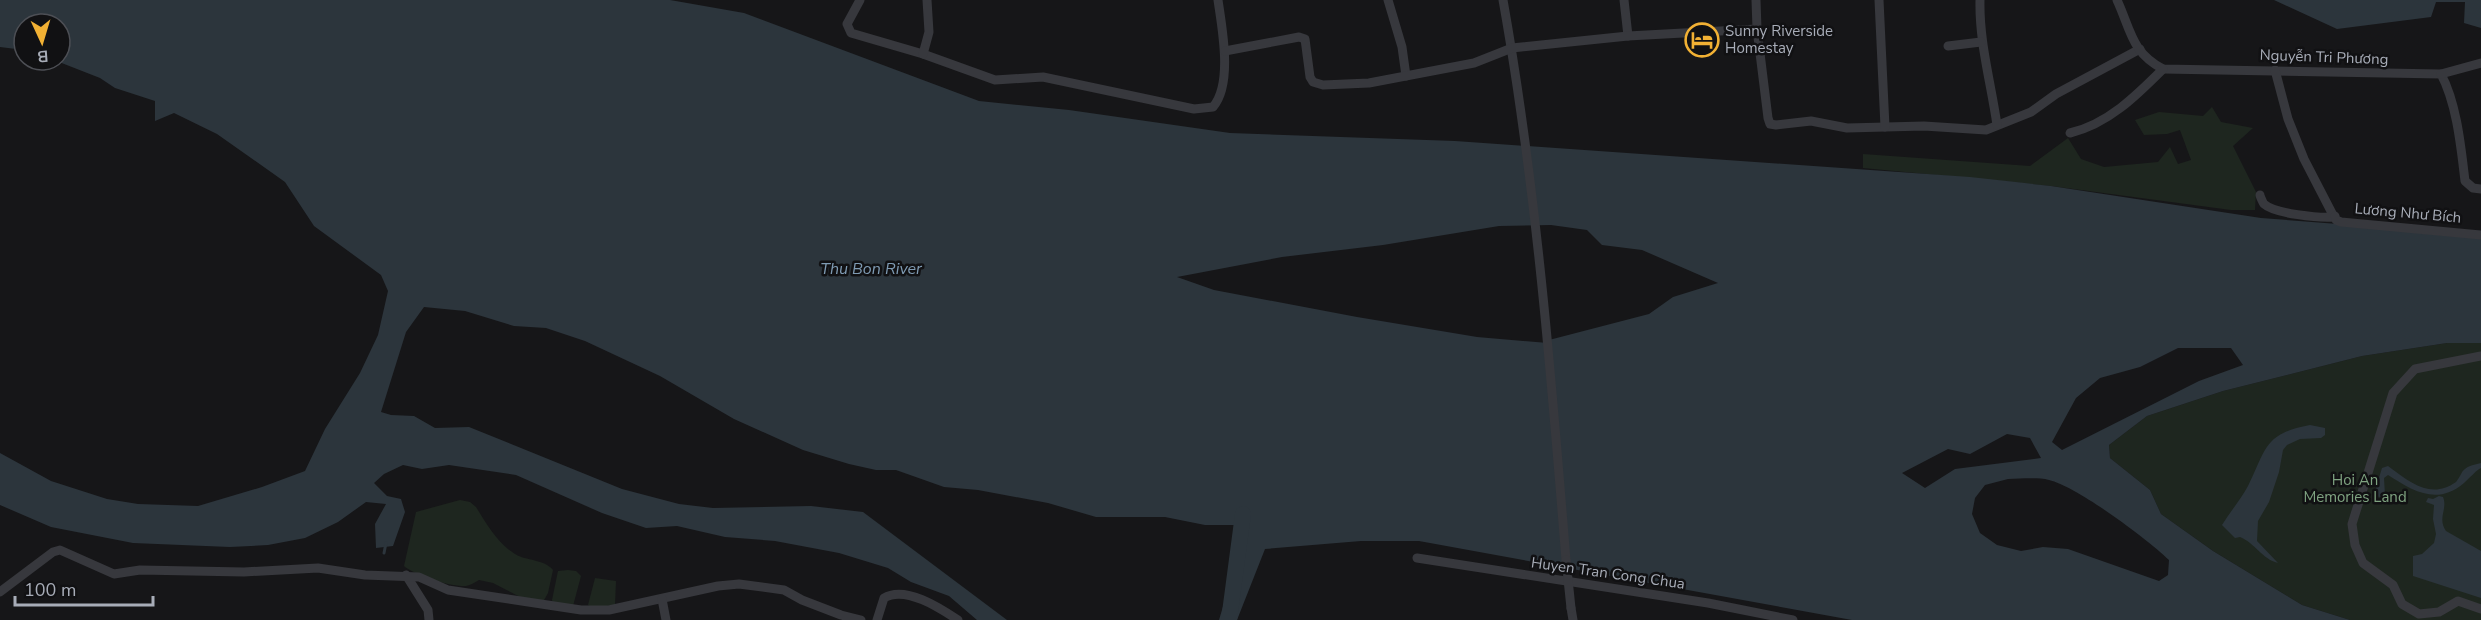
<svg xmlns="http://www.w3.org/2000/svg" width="2481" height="620" font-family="'Nunito Sans',sans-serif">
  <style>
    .green { fill: #1e261f }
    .water { fill: #2c353c; fill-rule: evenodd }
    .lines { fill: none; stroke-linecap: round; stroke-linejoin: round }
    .stream { stroke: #2c353c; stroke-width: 3 }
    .river { stroke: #2c353c; stroke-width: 16 }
    .minor { stroke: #37383d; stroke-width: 9 }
    .minor-bridge { stroke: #37383d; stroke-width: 9 }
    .labels { text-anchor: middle; stroke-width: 5; stroke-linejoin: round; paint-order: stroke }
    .poi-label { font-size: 15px; fill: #a8adb8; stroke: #111113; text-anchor: start }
    .street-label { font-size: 15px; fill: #a8adb8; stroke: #111113 }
    .park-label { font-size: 15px; fill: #7fa381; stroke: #111113 }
    .water-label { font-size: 16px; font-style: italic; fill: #7f9bb3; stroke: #111113 }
  </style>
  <rect width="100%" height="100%" fill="#161618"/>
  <g class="green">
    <path d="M2212,107L2221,122L2253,128L2233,146L2256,192L2255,210H2231L2051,186L1863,168V154L2030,166L2068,138L2081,159L2104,167L2158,162L2170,147L2178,164L2191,160L2180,130L2167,134L2144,135L2135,120L2159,112L2203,116Z"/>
    <path d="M2447,343H2481V620H2350L2302,605L2213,551L2161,514L2150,490L2110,458L2109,445L2147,416L2223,391L2362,356Z"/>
    <path d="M460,500L470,502L476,507C486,523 498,544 515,554C526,561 544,559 553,570L548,593L543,602L524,599L493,583L479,580C475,582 471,585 466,586C451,587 414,575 404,566L416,512Z"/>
    <path d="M568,570L576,571L581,576L573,606L553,603L552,600L558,571Z"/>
    <path d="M595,578L616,581L615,605L592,608L588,605Z"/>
  </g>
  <g class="water">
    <path d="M0,0H670L744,13L979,101L1069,110L1230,133L1455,141L1970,177L2051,186L2261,218L2481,235V343H2447L2362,356L2223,391L2147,416L2109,445L2110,458L2150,490L2161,514L2213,551L2302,605L2350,620H1852L1419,541H1361L1265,549L1237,620H1219L1230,583L1245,554V542L1234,525H1205L1165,517H1096L1048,503L978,490L944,487L896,470H876L849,464L803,450L734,419L660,376L585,341L546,328L514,326L465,311L424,307L406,332L381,412L391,415L414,416L435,428L469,427L622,489L679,504L713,508L811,506L863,512L1007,620H977L949,596L911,582L888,568L839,553L775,541L725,537L677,526L646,528L602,513L516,475L449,465L422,469L403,465L384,474L374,483L387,496L401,499L405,512L393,546L376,548L375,524L386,504L366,502L338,522L305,538L268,545L230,547L133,543L51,527L0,505V453L51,481L107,499L138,504L198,506L262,487L305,471L325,429L360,373L378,335L388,291L381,275L314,226L285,182L217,134L174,113L155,121V101L115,88L100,78L54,60H60V24H24V50L0,47ZM1551,225L1587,230L1602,245L1642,250L1718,283L1673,297L1649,314L1549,340L1548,343L1477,337L1357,317L1214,290L1177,277L1282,257L1383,245L1499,226ZM2178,348H2231L2243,365L2199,381L2062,450L2052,442L2076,398L2100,378L2140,367ZM2007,434L2030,438L2041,458L1955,469L1925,488L1902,473L1948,449L1970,454ZM2008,479C2020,479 2037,477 2049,480C2078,487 2147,539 2169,560L2168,575L2159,581L2068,549L2043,547L2021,551L1997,545L1980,533L1972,514L1975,498L1985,485Z"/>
    <path d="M2274,0H2481V28L2464,23L2465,2H2436L2431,17L2337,29Z"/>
    <path d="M2310,425L2325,428V435L2321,438L2300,439L2287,445L2283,450L2279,472L2269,502L2258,521L2257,541L2278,563C2262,559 2255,543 2240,537L2235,538L2222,525C2230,512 2241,499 2248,486C2266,450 2264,433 2310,425Z"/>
    <path d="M2481,463V468C2474,472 2470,478 2464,483C2437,506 2413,491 2388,475L2384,478L2385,495L2379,497L2374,494L2382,468L2388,466L2392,469C2412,484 2432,499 2456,482C2457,481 2460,476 2461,474C2465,466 2473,465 2481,463Z"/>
    <path d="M2439,496L2443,497C2448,509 2437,518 2446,531L2481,551V598L2413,576V556L2422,554L2434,543L2436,534L2433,519L2434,505L2426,502L2428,498L2433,499Z"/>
  </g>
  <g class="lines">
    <path class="stream" d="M384,553L386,543"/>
    <path class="river" d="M1229,620L1243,514"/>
    <g class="minor">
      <path d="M860,0L847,24L851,33L923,54L995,80L1043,77L1194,109L1213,107C1233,84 1222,28 1218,0"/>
      <path d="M1388,0L1402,47L1406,76"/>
      <path d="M1503,0C1536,185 1551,373 1566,560"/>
      <path d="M1624,0L1628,36"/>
      <path d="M1756,0L1757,29L1768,118L1770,124L1776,125L1811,121L1847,128L1924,126L1986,130L2031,112L2056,94L2140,49"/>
      <path d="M1879,0L1885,127"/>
      <path d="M1980,0C1979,42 1991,83 1997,125"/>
      <path d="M2117,0C2131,30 2131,52 2163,69L2441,74C2457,104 2461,148 2465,181L2473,188L2481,189"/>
      <path d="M1948,46L1981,42"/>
      <path d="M1225,51L1299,37L1305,39L1310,77L1313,82L1323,85L1369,83L1474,63L1512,48L1628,36L1757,29"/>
      <path d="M923,54L929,32L927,0"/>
      <path d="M2441,74L2481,63"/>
      <path d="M2070,133C2108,124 2136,96 2163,69"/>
      <path d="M2260,195C2260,196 2263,203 2264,204C2275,214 2319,218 2334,217L2304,159L2288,119L2275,70"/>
      <path d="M2335,216L2336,220L2341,222L2481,235"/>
      <path d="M2481,356L2415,369L2393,393L2352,524L2355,545L2363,563L2393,585L2402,604L2419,614L2439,612L2458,601L2481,609"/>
      <path d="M1417,558L1708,603L1793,620"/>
      <path d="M406,575L428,610L429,620"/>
      <path d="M0,592L53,552L60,550L114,574L140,570L244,572L318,568L365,575L419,577L448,590L581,610H609L718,586L739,584L784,590L802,600L841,615L861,620"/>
      <path d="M662,599L666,620"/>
      <path d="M1571,608L1573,620"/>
      <path d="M877,620L884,598C905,585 940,608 958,620"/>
    </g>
    <path class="minor-bridge" d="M1566,560L1571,608"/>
  </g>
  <defs>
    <symbol id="hotel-ring" viewBox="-11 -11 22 22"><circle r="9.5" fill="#111113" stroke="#f2b134" stroke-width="1.5"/><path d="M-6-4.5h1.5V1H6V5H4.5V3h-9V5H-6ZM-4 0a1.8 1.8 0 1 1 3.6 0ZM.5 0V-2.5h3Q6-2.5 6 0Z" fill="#f2b134"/></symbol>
  </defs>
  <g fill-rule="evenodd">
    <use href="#hotel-ring" x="1683" y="21" width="38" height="38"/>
  </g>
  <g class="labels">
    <g class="poi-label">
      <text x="1725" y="36">Sunny Riverside<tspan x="1725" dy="17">Homestay</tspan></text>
    </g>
    <g class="street-label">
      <text transform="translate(2324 57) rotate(2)" y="5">Nguyễn Tri Phương</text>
      <text transform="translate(2408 213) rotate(5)" y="5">Lương Như Bích</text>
      <text transform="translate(1608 573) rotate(8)" y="5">Huyen Tran Cong Chua</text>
    </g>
    <g class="park-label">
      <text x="2355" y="485">Hoi An<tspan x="2355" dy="17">Memories Land</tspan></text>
    </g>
    <g class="water-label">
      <text x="871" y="274">Thu Bon River</text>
    </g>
  </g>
  <g transform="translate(42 42) rotate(176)"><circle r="28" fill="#111113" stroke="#4d4f55" stroke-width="1.5"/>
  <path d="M0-4.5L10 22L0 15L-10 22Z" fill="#f2b134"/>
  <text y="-9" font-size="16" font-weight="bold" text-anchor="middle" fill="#a8adb8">B</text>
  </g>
  <path d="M15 596v9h138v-9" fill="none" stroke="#a8adb8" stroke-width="3"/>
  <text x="24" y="596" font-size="18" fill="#a8adb8" stroke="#111113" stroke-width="4.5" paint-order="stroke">100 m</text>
</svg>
